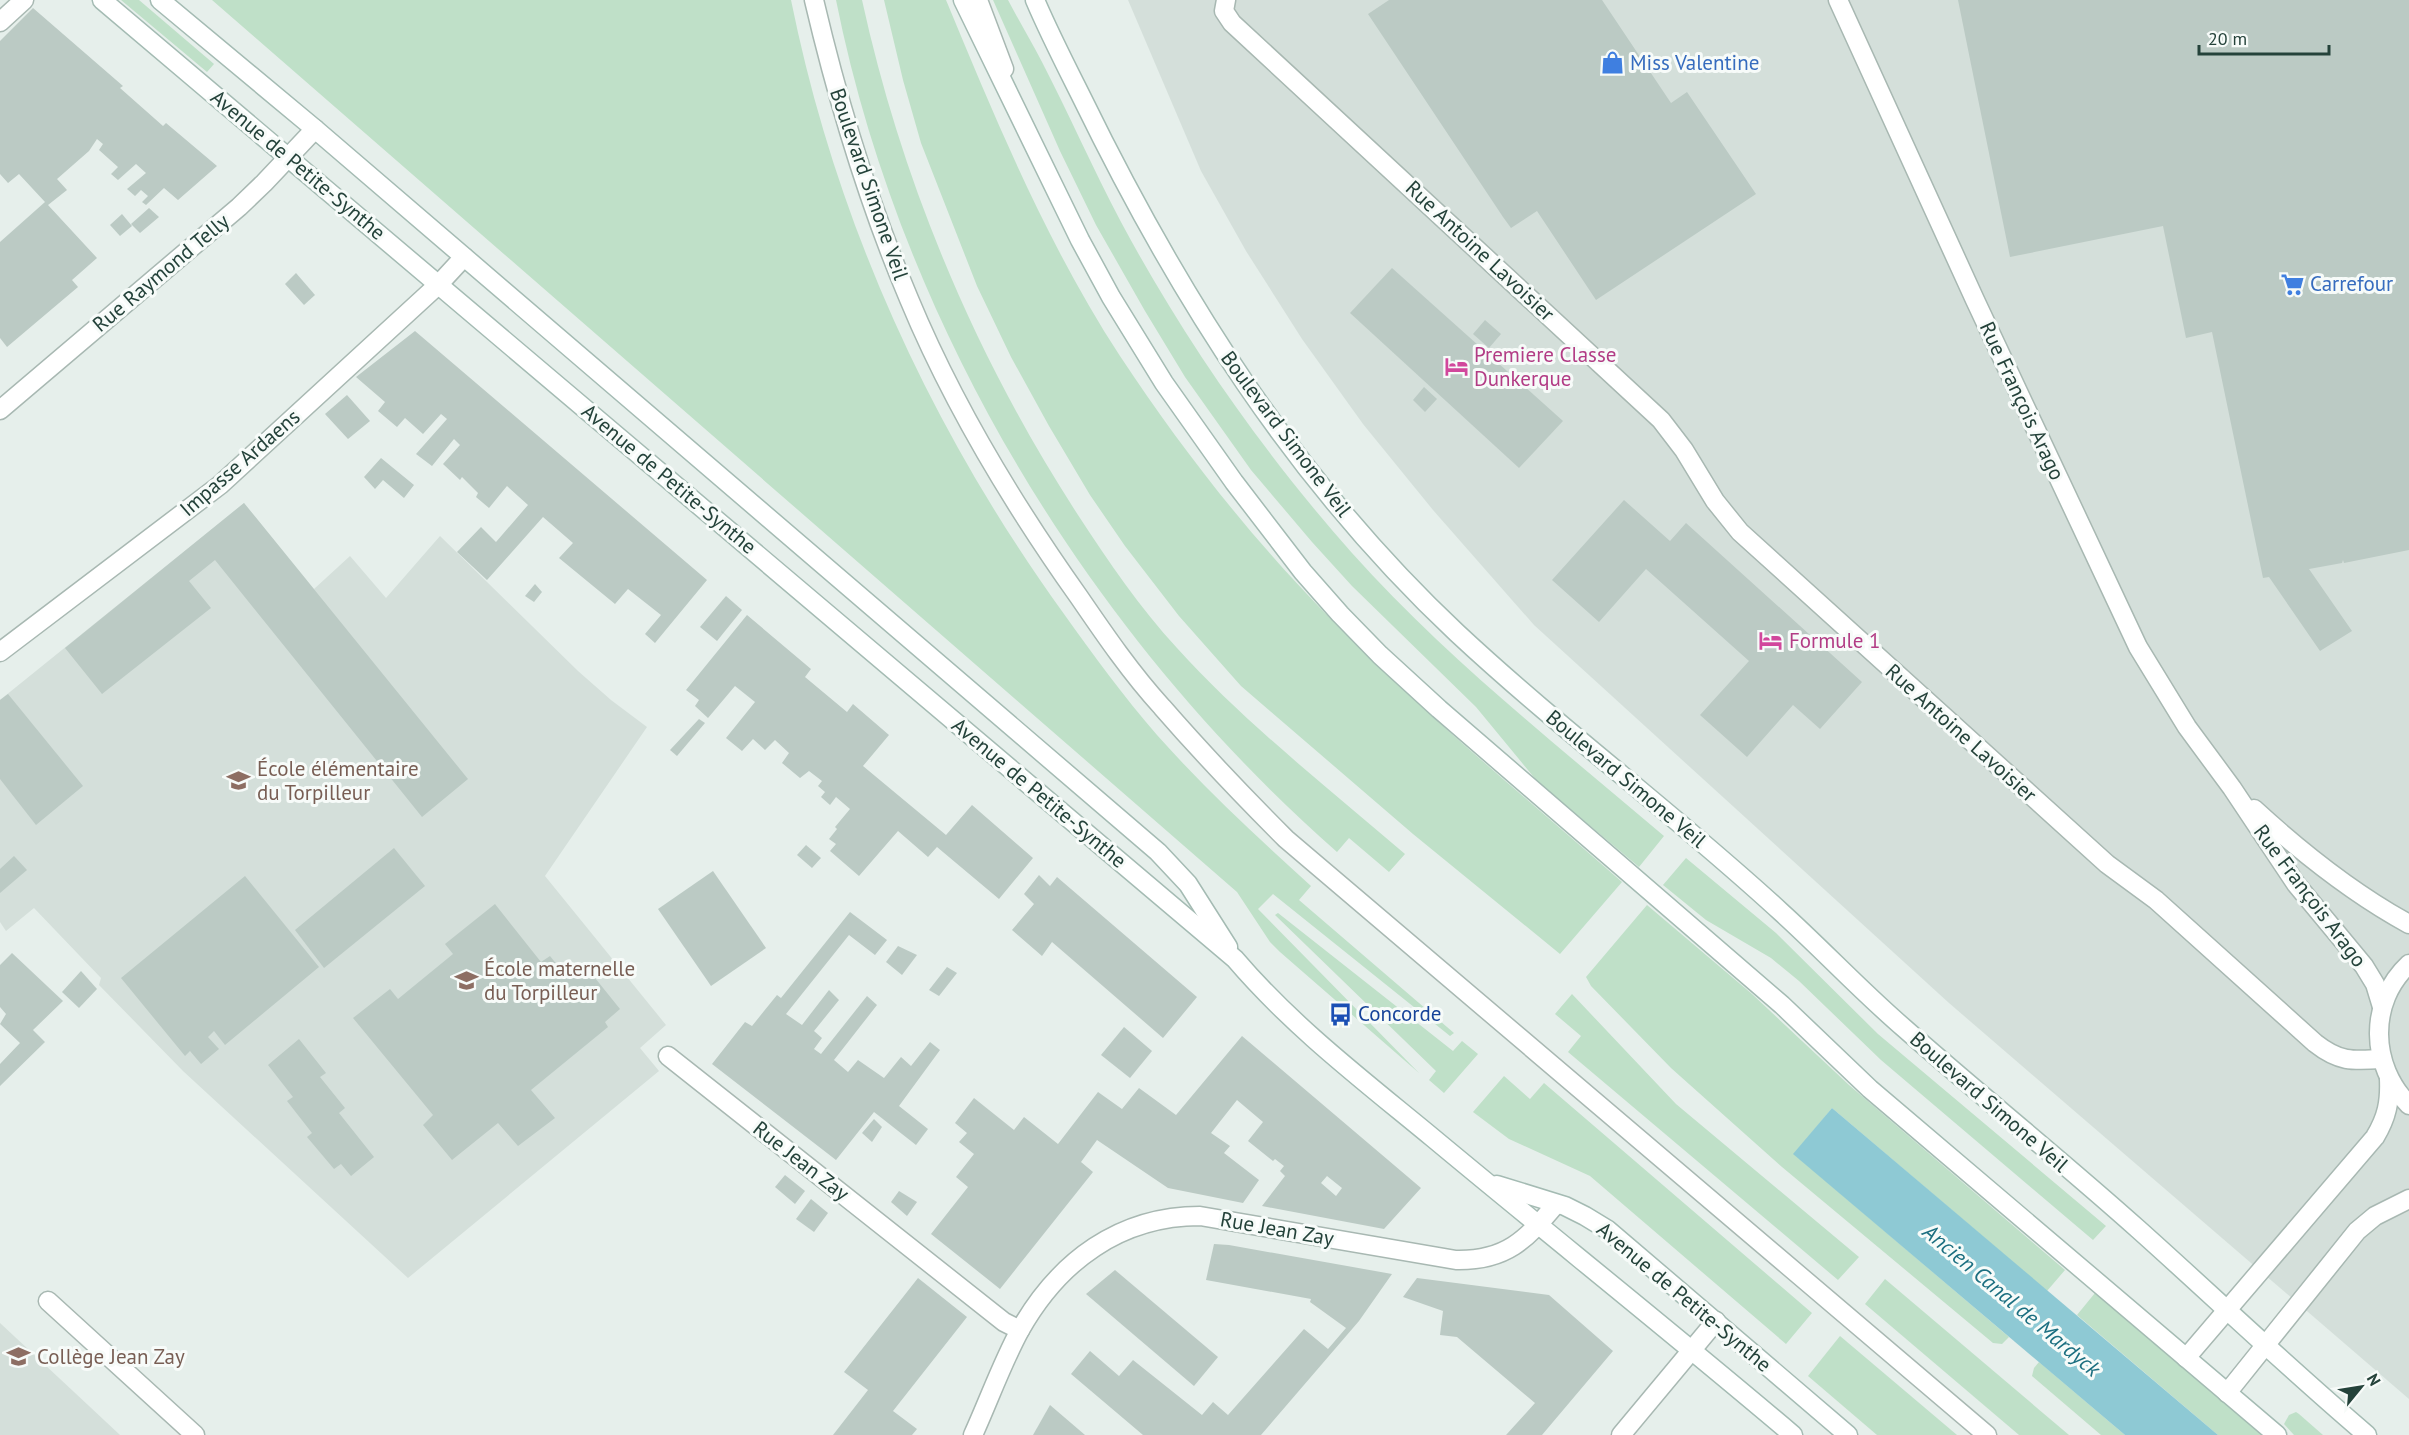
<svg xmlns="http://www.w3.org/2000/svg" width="2409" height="1435" font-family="'PT Sans',sans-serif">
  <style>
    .built { fill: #d4dfda }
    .green { fill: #bfe0c8 }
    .water { fill: #8ec9d4 }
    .building { fill: #bbcac4; fill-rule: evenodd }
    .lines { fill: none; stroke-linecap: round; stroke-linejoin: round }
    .lane-casing { stroke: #a8b8b2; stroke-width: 21 }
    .street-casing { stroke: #a8b8b2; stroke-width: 21 }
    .secondary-casing { stroke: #a4bbb3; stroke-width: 21 }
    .lane { stroke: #fff; stroke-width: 18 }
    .street { stroke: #fff; stroke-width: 18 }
    .secondary { stroke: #fff; stroke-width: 18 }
    .labels { text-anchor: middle; stroke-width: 6; stroke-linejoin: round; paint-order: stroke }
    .shop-label { font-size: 21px; fill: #366cbe; stroke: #f7fbf9; text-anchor: start }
    .street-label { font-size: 21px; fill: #24423a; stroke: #f7fbf9 }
    .hotel-label { font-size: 21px; fill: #b23c85; stroke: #f7fbf9; text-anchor: start }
    .education-label { font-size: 21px; fill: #785e54; stroke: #f7fbf9; text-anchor: start }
    .transit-label { font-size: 21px; fill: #164399; stroke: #f7fbf9; text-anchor: start }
    .water-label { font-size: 22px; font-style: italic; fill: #1c6f80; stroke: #f7fbf9 }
  </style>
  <rect width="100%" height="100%" fill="#e6efeb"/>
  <g class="built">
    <path d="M1128,0H2409V1399L1949,1003L1534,625L1433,510L1363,424L1302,339L1246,251L1201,171Z"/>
    <path d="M244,503L314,589L350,556L386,598L440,536L578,671L611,700L647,727L545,876L666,1025L640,1048L659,1071L408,1278L183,1071L99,985L101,978L34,908L6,931L0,922V700Z"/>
    <path d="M0,1323L74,1392L120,1435H0Z"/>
  </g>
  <g class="green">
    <path d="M121,0H139L214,64L207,72Z"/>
    <path d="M212,0H791C836,223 931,430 1064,614C1094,656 1124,697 1157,735C1205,789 1258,838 1311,886L1299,900L1454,1033L1450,1036L1273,894L1258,909L1419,1073L1280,952L1270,942L1237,892Z"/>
    <path d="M836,0H862C902,183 976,358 1078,515C1108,561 1140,608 1177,648C1246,724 1327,787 1405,854L1389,872L1349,838L1337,852C1089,634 901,325 836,0Z"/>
    <path d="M884,0H946C996,121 1048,246 1120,356C1180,447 1248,534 1324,612C1417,709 1522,794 1622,882L1560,954L1413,834L1241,686L1179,616L1125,546L1090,495L1049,426L1011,357L977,286L921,143L903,80Z"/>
    <path d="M993,0H1008C1019,21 1031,41 1042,62C1069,114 1093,169 1121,222C1183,338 1264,454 1352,553C1446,658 1557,745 1664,836L1639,867L1537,781L1476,707L1352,586L1312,542L1251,470L1185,377L1145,311L1096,225L1060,151Z"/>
    <path d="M1686,858L1776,933L1878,1034L2106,1226L2093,1240L1881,1060L1799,981L1771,958L1706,920L1663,885Z"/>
    <path d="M1647,905L1752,994L1849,1085L2065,1270L2047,1291L1832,1108L1794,1154L2009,1337L2002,1344L1993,1343L1782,1167L1671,1068L1591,986L1586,977Z"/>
    <path d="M1278,913L1453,1051L1462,1041L1478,1054L1444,1093L1429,1080L1436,1071L1275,915Z"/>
    <path d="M1572,994L1676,1104L1859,1257L1838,1280L1568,1052L1581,1036L1555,1014Z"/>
    <path d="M1504,1076L1530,1099L1544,1083L1812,1313L1786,1344L1590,1176L1509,1139L1473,1112Z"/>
    <path d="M1885,1279L2069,1435H2019L1865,1304Z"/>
    <path d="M2095,1293L2262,1435H2218L2077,1315Z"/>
    <path d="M1840,1336L1957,1435H1877L1808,1376Z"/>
    <path d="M2039,1362L2125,1435H2101L2032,1376L2034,1368Z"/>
    <path d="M2296,1412L2299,1414L2323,1435H2294L2284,1424L2289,1415Z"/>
  </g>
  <path class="water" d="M1832,1108L2218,1435H2125L1793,1154Z"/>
  <g class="building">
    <path d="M1389,0H1602L1671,103L1687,92L1756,194L1596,300L1537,211L1511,228L1503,217L1368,14Z"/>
    <path d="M1958,0H2409V550L2344,563L2343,560L2342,563L2309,569L2352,631L2320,651L2269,577L2263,578L2212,332L2186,338L2163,226L2010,257Z"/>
    <path d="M33,8L123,86L120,88L163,126L166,123L217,166L178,200L164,188L146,205L142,202L148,196L141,190L135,196L127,189L146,173L136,164L118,180L111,174L118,167L99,150L103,144L97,139L89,151L57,179L67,190L48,205L97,258L72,280L78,287L7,347L0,338V242L45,202L19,174L8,183L0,174V41Z"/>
    <path d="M149,208L159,217L140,233L131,224Z"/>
    <path d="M122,214L132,226L120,236L110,225Z"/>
    <path d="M1392,268L1563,421L1519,468L1350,313Z"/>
    <path d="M296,273L315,295L304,305L285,284Z"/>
    <path d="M1485,320L1501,334L1489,348L1473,334Z"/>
    <path d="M415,331L707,580L655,643L645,634L661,615L628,589L615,604L559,558L573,543L543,517L487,580L457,552L481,527L496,542L528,505L507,486L489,508L476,497L478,493L462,477L460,480L443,464L460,445L454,439L432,466L416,454L447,419L441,414L423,434L405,418L397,427L378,411L385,402L356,377Z"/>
    <path d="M1424,387L1437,399L1425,412L1413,400Z"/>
    <path d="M347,395L370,421L348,439L325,414Z"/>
    <path d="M381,458L414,485L404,498L383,480L375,489L364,477Z"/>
    <path d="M1624,500L1670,541L1686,523L1862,682L1820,729L1793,705L1747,757L1700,715L1749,661L1646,569L1599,622L1552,580Z"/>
    <path d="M244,503L468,779L422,817L215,560L189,581L211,608L102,694L65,648Z"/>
    <path d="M535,584L542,592L534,602L525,596Z"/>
    <path d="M726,596L742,610L717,641L700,627Z"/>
    <path d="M747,615L811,669L805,677L847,712L853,704L889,735L863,766L946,835L972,805L1033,858L999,899L937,847L928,857L898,831L859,876L830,851L836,844L829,839L837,829L835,827L850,809L836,797L830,805L821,797L825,792L818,786L822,781L809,771L800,778L782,763L789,753L775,740L765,750L753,739L742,751L726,738L755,702L735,686L708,718L695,706L699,700L686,690Z"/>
    <path d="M8,694L83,786L36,825L0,779V700Z"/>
    <path d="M699,719L705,723L677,756L670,750Z"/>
    <path d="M806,845L821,858L812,868L797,855Z"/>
    <path d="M394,848L425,886L324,968L295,930Z"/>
    <path d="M14,856L27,870L0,893V869Z"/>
    <path d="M713,871L766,948L711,986L658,909Z"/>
    <path d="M1039,875L1050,886L1057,877L1197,997L1163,1038L1052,942L1042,956L1012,930L1034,904L1024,894Z"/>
    <path d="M245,876L319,967L225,1045L214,1031L208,1037L219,1049L201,1064L190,1051L185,1056L121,978Z"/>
    <path d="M495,904L541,962L550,956L566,976L583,963L620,1009L605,1022L608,1027L531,1090L555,1118L518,1146L498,1123L452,1160L423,1125L433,1115L353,1018L390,989L398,999L453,954L445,944Z"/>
    <path d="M850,912L887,940L875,955L849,935L786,1014L802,1025L829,990L839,1000L814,1031L822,1038L814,1049L821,1054L867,996L877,1005L834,1060L848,1072L858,1060L884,1078L901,1057L911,1066L930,1042L940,1050L899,1106L928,1129L916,1145L874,1112L836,1160L712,1064L745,1022L752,1026L777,995L781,998Z"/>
    <path d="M898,946L917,955L902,975L886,962Z"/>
    <path d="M12,953L63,1001L33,1030L45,1042L0,1086V1064L20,1043L0,1024L6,1014L0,1007V965Z"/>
    <path d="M947,967L957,973L939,996L929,990Z"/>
    <path d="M81,971L97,989L79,1008L62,992Z"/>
    <path d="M1124,1027L1152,1051L1130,1078L1101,1055Z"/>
    <path d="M1242,1036L1421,1188L1384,1229L1262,1206L1285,1176L1280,1171L1284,1166L1275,1159L1273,1161L1248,1141L1263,1122L1237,1100L1211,1133L1230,1146L1224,1153L1259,1180L1243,1203L1168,1188L1097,1140L1081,1162L1093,1172L1000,1289L931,1234L968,1187L956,1177L974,1154L959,1142L967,1133L955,1123L974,1098L1014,1130L1024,1117L1058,1144L1098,1092L1122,1109L1139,1088L1176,1115ZM1327,1176L1342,1188L1336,1196L1321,1183Z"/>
    <path d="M299,1039L326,1073L320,1077L345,1108L339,1113L374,1157L351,1176L341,1164L334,1169L307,1137L312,1133L287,1101L293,1097L268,1065Z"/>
    <path d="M874,1119L882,1127L872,1142L862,1133Z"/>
    <path d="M785,1175L805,1191L795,1204L775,1187Z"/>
    <path d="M899,1191L917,1202L907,1216L891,1202Z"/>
    <path d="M811,1199L828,1213L814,1232L796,1219Z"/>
    <path d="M1214,1244L1229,1245L1392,1274L1359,1321L1261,1435H1143L1071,1374L1090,1351L1119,1376L1133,1360L1202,1415L1213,1402L1228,1415L1304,1329L1328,1349L1346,1328L1310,1302L1311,1299L1206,1280Z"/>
    <path d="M1115,1270L1218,1357L1194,1386L1086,1294Z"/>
    <path d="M918,1278L967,1317L893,1411L917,1429L912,1435H833L868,1390L844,1372Z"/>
    <path d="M1417,1278L1549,1295L1613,1351L1542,1435H1506L1535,1403L1457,1337L1440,1335L1443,1311L1403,1297Z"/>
    <path d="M1050,1405L1085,1435H1033Z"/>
  </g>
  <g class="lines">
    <defs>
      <g id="lane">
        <path d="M814,0C838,102 868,202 909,299C953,405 1013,504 1079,597C1105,635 1131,673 1162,707C1202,753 1243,796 1286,839L1987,1435"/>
        <path d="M1226,0L1224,11L1232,23L1661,420L1684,450L1715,501L1740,532L2107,864L2156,900L2315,1043C2339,1062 2352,1061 2382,1059"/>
        <path d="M1838,0L1975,300L2138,647L2187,727L2232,788L2296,884L2364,966L2375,984L2382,1007"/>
        <path d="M0,22L24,0"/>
        <path d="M2254,809C2301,852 2352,893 2409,924"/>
        <path d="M668,1056L1004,1322L1020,1330"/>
      </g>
      <g id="street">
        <path d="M978,0L1004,69"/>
        <path d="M0,410L239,207L264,183L315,129"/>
        <path d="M0,652L220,485L439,284L464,257"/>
        <path d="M2409,964C2368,1002 2370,1066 2409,1105"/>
        <path d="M48,1301L195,1435"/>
        <path d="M2186,1358L2375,1137C2387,1117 2390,1102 2389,1079"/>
        <path d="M2227,1393L2357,1231L2375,1216L2409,1199"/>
        <path d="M973,1435C989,1400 1002,1363 1020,1330C1059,1261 1120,1216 1200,1216L1456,1260C1506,1261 1526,1240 1556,1204"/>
        <path d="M1621,1435L1716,1321"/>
      </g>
      <g id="secondary">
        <path d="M102,0L1235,959C1293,1027 1364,1081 1433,1138C1552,1237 1674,1334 1793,1435"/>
        <path d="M160,0L315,129L1158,852L1188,884L1228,947"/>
        <path d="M963,0L1080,240L1111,297L1164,383L1234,482L1303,572L1340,614L1380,655L1439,709L1782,1005L1870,1089L2277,1435"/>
        <path d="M1035,0C1049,33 1066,66 1082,98C1179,297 1295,481 1457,633C1561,730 1676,815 1781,912C1823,950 1861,991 1904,1028C1981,1096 2061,1160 2138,1229C2214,1297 2288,1368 2367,1435"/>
        <path d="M1497,1185L1565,1206L1585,1216L1608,1230L1848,1435"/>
      </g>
    </defs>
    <use href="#lane" class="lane-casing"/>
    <use href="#street" class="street-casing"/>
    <use href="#secondary" class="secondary-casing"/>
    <use href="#lane" class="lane"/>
    <use href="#street" class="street"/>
    <use href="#secondary" class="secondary"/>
  </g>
  <defs>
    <symbol id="shop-bare" viewBox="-9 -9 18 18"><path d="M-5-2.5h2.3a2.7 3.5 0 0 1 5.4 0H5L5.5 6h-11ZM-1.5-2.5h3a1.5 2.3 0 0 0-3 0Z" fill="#3f7fe0" stroke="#f7fbf9" stroke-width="2.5" paint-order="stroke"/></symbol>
    <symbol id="supermarket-bare" viewBox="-9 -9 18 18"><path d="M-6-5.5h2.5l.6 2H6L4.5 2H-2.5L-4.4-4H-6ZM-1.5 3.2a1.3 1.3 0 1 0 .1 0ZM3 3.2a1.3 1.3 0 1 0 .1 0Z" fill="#3f7fe0" stroke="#f7fbf9" stroke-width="2.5" paint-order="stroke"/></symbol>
    <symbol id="hotel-bare" viewBox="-9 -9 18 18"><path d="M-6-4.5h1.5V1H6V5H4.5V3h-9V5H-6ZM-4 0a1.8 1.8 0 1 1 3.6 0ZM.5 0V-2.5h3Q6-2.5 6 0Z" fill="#d1479c" stroke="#f7fbf9" stroke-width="2.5" paint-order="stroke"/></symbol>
    <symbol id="school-bare" viewBox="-9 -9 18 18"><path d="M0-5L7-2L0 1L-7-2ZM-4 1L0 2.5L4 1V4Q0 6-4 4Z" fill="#8d6e63" stroke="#f7fbf9" stroke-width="2.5" paint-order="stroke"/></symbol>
    <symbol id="bus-bare" viewBox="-9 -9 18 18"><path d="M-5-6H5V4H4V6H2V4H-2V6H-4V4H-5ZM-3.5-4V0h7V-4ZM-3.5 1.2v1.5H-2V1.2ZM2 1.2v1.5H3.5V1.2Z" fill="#1a4fb4" stroke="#f7fbf9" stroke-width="2.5" paint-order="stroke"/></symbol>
  </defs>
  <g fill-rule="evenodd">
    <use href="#shop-bare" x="1596" y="46" width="33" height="33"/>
    <use href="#supermarket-bare" x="2276" y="268" width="33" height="33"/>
    <use href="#hotel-bare" x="1440" y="350" width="33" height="33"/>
    <use href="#hotel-bare" x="1754" y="624" width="33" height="33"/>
    <use href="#school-bare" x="222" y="764" width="33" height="33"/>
    <use href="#school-bare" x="450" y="964" width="33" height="33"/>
    <use href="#bus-bare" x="1324" y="998" width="33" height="33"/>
    <use href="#school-bare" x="2" y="1340" width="33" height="33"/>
  </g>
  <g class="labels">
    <g class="shop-label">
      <text x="1630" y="70">Miss Valentine</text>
      <text x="2310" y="291">Carrefour</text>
    </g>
    <g class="street-label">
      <text transform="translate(298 165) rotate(40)" y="7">Avenue de Petite-Synthe</text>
      <text transform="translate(869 184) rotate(71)" y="7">Boulevard Simone Veil</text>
      <text transform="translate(1480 251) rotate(43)" y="7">Rue Antoine Lavoisier</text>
      <text transform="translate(161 273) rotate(-40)" y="7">Rue Raymond Telly</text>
      <text transform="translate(2022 401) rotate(65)" y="7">Rue François Arago</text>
      <text transform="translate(1286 434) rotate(53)" y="7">Boulevard Simone Veil</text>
      <text transform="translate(240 463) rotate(-41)" y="7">Impasse Ardaens</text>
      <text transform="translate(669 479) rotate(40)" y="7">Avenue de Petite-Synthe</text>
      <text transform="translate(1961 733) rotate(42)" y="7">Rue Antoine Lavoisier</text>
      <text transform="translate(1626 779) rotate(40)" y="7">Boulevard Simone Veil</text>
      <text transform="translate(1039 793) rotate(40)" y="7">Avenue de Petite-Synthe</text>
      <text transform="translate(2310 896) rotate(53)" y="7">Rue François Arago</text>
      <text transform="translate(1989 1102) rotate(41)" y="7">Boulevard Simone Veil</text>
      <text transform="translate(801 1161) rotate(38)" y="7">Rue Jean Zay</text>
      <text transform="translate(1277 1229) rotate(10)" y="7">Rue Jean Zay</text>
      <text transform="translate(1684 1297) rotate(40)" y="7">Avenue de Petite-Synthe</text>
    </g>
    <g class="hotel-label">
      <text x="1474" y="362">Premiere Classe<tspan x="1474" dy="24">Dunkerque</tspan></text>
      <text x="1789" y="648">Formule 1</text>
    </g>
    <g class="education-label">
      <text x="257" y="776">École élémentaire<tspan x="257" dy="24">du Torpilleur</tspan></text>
      <text x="484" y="976">École maternelle<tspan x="484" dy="24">du Torpilleur</tspan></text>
      <text x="37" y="1364">Collège Jean Zay</text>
    </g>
    <g class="transit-label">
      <text x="1358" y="1021">Concorde</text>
    </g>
    <g class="water-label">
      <text transform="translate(2012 1300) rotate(40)" y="8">Ancien Canal de Mardyck</text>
    </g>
  </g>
  <g transform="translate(2361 1387) rotate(60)" stroke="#f7fbf9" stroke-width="4.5" paint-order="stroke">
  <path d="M0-4.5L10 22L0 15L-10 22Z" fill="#24423a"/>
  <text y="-9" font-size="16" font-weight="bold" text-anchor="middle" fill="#24423a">N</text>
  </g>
  <path d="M2199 45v9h130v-9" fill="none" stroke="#24423a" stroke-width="3"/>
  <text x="2208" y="45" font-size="18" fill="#24423a" stroke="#f7fbf9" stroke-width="4.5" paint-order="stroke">20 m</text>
</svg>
